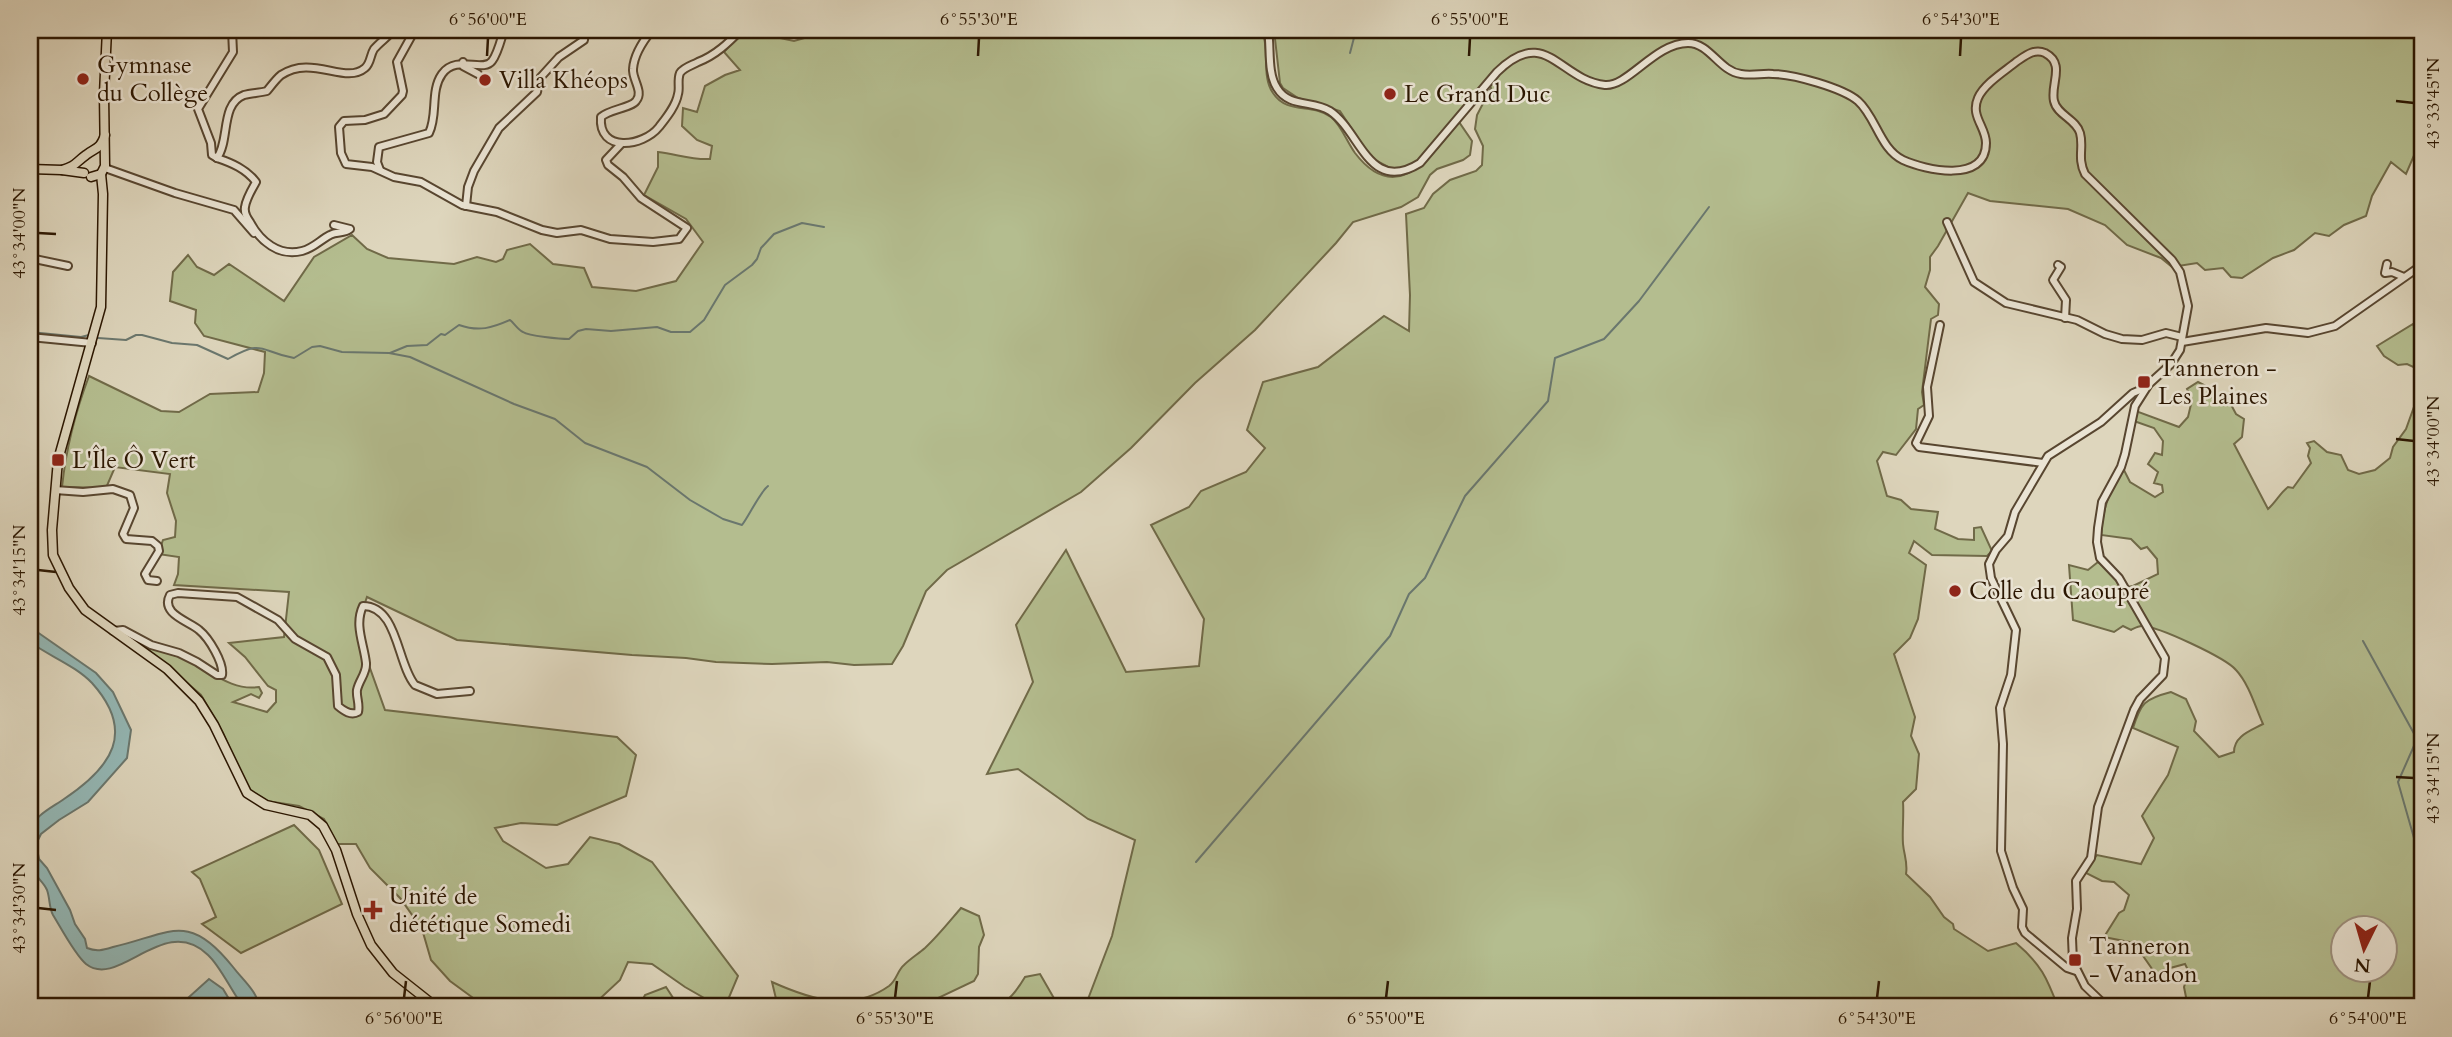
<svg xmlns="http://www.w3.org/2000/svg" width="2452" height="1037" font-family="Cardo,serif">
  <style>
    .green { fill: #b4bd8f; stroke: #706a48; stroke-width: 2; fill-rule: evenodd }
    .water { fill: #94b8b6; stroke: #6a776e; stroke-width: 2 }
    .lines { fill: none; stroke-linecap: round; stroke-linejoin: round }
    .stream { stroke: #6a776e; stroke-width: 2 }
    .minor-casing { stroke: #584630; stroke-width: 10 }
    .major-casing { stroke: #2b1601; stroke-width: 11 }
    .minor { stroke: #eae4d4; stroke-width: 6 }
    .major { stroke: #ded6bd; stroke-width: 8 }
    .ticks { fill: none; stroke: #2b1601; stroke-width: 2.5 }
    .poi-dot { fill: #8f2418; stroke: #eae4d4; stroke-width: 2.5 }
    .labels { text-anchor: middle; stroke-width: 5; stroke-linejoin: round; paint-order: stroke }
    .poi-label { font-size: 24px; fill: #2b1601; stroke: #eae4d4; text-anchor: start }
    .neatline { fill: none; stroke: #2b1601; stroke-width: 2.5 }
    .ticks-label { font-size: 18px; text-anchor: middle; fill: #2b1601 }
  </style>
  <rect width="100%" height="100%" fill="#ded6bd"/>
  <filter id="stains"><feTurbulence type="fractalNoise" baseFrequency=".00286" numOctaves="4"/><feColorMatrix values="0 0 0 0 .2 0 0 0 0 .09 0 0 0 0 .02 0 0 0 .5 -.17"/></filter>
  <radialGradient id="worn" r=".72"><stop offset=".6" stop-color="#630" stop-opacity="0"/><stop offset="1" stop-color="#630" stop-opacity=".3"/></radialGradient>
  <g class="green">
    <path d="M742,30L794,41L805,38L809,30H1262C1270,49 1261,76 1273,93C1287,115 1313,103 1331,117C1341,125 1347,142 1355,153C1397,208 1431,156 1459,122L1472,141L1470,155L1463,160L1437,169L1430,175L1418,197L1401,207L1353,222L1336,243L1255,330L1195,383L1131,448L1081,492L947,570L926,591L903,646L892,664L854,665L827,662L772,664L716,662L686,658L632,655L457,640L367,597L356,629L385,710L617,737L636,755L626,796L557,825L521,823L495,828L503,841L546,868L568,864L590,837L619,844L652,862L738,976L725,1007H720L685,987L652,964L628,962L620,980L591,1007H478L480,1003L450,981L431,960L422,929L400,898L370,868L356,844H337L324,819L299,806L267,801L249,791L223,733L201,695L145,647C161,651 178,655 193,663C214,674 234,691 259,687L262,693L259,698L251,694L233,702L267,712L276,702V690L268,686L245,657L229,643L284,637L289,592L174,585L178,574L179,557L158,554L163,540L175,537L176,521L167,493L170,474L115,467L106,488L62,487C66,449 75,413 89,376L161,411L179,412L210,394L258,392L264,373L265,352L204,336L195,323L196,310L170,301L173,272L188,255L197,267L214,275L229,264L284,301L314,257L352,235L367,249L388,258L454,264L477,257L496,262L503,259L507,250L530,244L553,264L584,268L592,287L636,291L676,281L703,242L686,219L644,195L658,167V152C677,154 690,160 710,159L712,146L697,140L682,126L683,108L697,112L705,86L725,75L740,70L724,52Z"/>
    <path d="M1274,30H2422V137L2406,174L2391,162L2372,196L2366,216L2344,225L2329,236L2315,233L2294,250L2273,258L2242,278L2231,277L2223,268L2205,270L2197,263L2172,267L2161,258L2127,245L2105,225L2068,209L1990,201L1968,193L1938,246L1930,257V270L1925,287L1939,304L1938,315L1931,319L1922,392L1924,405L1918,409L1916,429L1896,455L1883,452L1877,461L1887,496L1901,500L1911,509L1938,512L1935,529L1958,539L1974,540V528L1981,527L1992,551L1987,556L1932,555L1914,541L1909,553L1926,565L1918,619L1910,638L1894,654L1915,717L1911,736L1919,754L1916,789L1903,802C1904,816 1902,831 1903,844C1904,855 1908,863 1906,874L1930,897L1944,917L1953,924L1954,929L1988,951L2016,943C2041,964 2047,978 2058,1007H1085L1112,936L1135,840L1088,819L1018,769L987,774L1033,682L1016,625L1066,550L1126,672L1199,666L1204,619L1151,525L1189,507L1201,491L1246,472L1265,448L1247,430L1263,382L1318,367L1384,316L1409,331L1410,295L1406,214L1424,208L1433,194L1450,180L1476,171L1482,165L1483,146L1475,129L1477,115L1491,88L1487,80L1422,159L1399,170L1390,168L1375,160L1363,146L1340,111L1298,98L1283,88L1280,83Z"/>
    <path d="M2413,324L2422,348V371L2407,364L2398,365L2384,356L2377,346Z"/>
    <path d="M2198,382L2210,388V396L2218,402L2228,399L2236,414L2244,419L2242,437L2234,444L2268,509C2276,502 2280,493 2288,487L2293,488L2311,463L2308,456L2310,448L2307,443L2314,441L2327,452L2341,455L2348,470L2359,474L2375,470L2390,458L2393,447L2406,429L2415,404L2422,397V1007H2188L2184,987L2189,972L2185,964L2163,970L2157,976L2134,943L2104,937L2119,913L2124,910L2129,895L2114,882L2102,881L2084,872L2097,855L2141,864L2154,838L2142,816L2168,775L2178,747L2133,728C2141,703 2144,699 2171,692L2186,699L2196,721L2194,731L2219,757L2234,752C2234,736 2250,731 2263,724C2255,706 2249,684 2236,670C2226,658 2158,626 2142,626C2138,626 2135,628 2131,630L2123,626L2114,632L2073,620L2069,565L2088,570L2098,562L2110,571L2121,588L2133,586L2158,574L2157,559L2147,547L2141,549L2131,539L2101,535C2102,512 2109,489 2124,470L2130,482L2155,497L2163,492L2162,485L2154,483L2158,472L2148,464L2155,453L2162,455L2163,441L2154,428L2134,421L2136,411L2179,427L2188,417L2192,400L2187,389ZM2344,928H2386V970H2344Z"/>
    <path d="M294,825L319,850L342,904L241,953L202,924L216,917L200,879L192,872Z"/>
    <path d="M961,908L979,916L984,935L979,947L978,974L974,981L938,998L934,1003L935,1007H778L772,982C810,999 851,1013 889,986C897,980 897,971 904,965C910,959 918,954 925,948C938,936 949,922 961,908Z"/>
    <path d="M1040,974L1059,1007H957C965,1003 971,1005 979,1005C1005,1008 1013,997 1025,977Z"/>
    <path d="M666,987L679,1007H639L645,995Z"/>
  </g>
  <g class="water">
    <path d="M30,627L96,673L113,692L131,730L127,758L88,802L59,820L41,834L36,844L39,859L47,868L70,910L75,924L85,939L87,948C97,952 103,950 113,947C170,934 188,910 233,967C242,979 258,992 259,1007H240L238,999C229,986 219,965 208,955C164,912 119,990 86,964C75,955 61,928 53,915C49,908 50,898 47,890C44,883 38,879 34,872C28,862 27,843 30,831C33,816 53,807 64,799C112,767 136,732 92,683C76,666 49,656 30,642Z"/>
    <path d="M209,979L223,989L229,999L223,1007H178Z"/>
  </g>
  <g class="lines">
    <g class="stream">
      <path d="M87,30L93,36L100,38"/>
      <path d="M254,30L267,33L274,30"/>
      <path d="M112,38C135,31 158,38 180,30"/>
      <path d="M1350,53L1356,30"/>
      <path d="M30,332L81,337L89,335"/>
      <path d="M98,338L126,340L136,335H142L172,343L197,345L228,359C265,338 259,352 294,358L312,347L320,346L342,352L389,353L410,357L514,404L555,419L585,443L647,467L690,500L723,519L742,525C749,516 760,492 768,486"/>
      <path d="M390,353L407,346L427,345L441,334L445,335L459,325C479,332 492,328 510,320C514,323 518,330 523,332C529,336 560,339 569,339L578,331L586,329L611,331L657,327L671,332H690L704,320L725,285L752,265L757,259L761,248L774,234L802,223L824,227"/>
      <path d="M2363,641L2417,739L2398,782L2416,845L2422,854"/>
      <path d="M1196,862L1390,636L1409,594L1425,578L1465,496L1548,401L1555,358L1604,339L1639,301L1709,207"/>
    </g>
    <defs>
      <g id="minor">
        <path d="M420,30L412,35L397,62L403,91L402,95L384,114L365,120L344,121L339,127L341,153L346,164L372,167L394,177L421,182L462,205L497,212L542,230L557,233L581,230L610,239L653,242L679,239L687,228L641,198L623,177L608,165L606,160L621,144"/>
        <path d="M652,30C643,41 634,54 633,69C632,79 644,92 636,101C631,108 610,109 601,117C598,153 643,147 659,127C666,118 676,106 678,94C680,88 677,80 680,73C684,67 693,65 698,62C716,55 728,43 741,30"/>
        <path d="M1268,30C1271,47 1267,73 1277,88C1289,108 1313,100 1330,111C1361,132 1369,195 1420,163L1497,72C1546,24 1559,80 1605,85C1628,87 1655,43 1688,43C1710,43 1719,71 1741,74C1752,76 1763,73 1773,74C1793,74 1843,88 1858,101C1876,117 1880,149 1903,160C1925,170 1986,184 1986,143C1986,127 1970,116 1978,98C1984,84 2005,71 2016,62C2025,56 2034,48 2045,53C2066,64 2050,84 2054,101C2057,115 2076,119 2080,133C2084,147 2077,158 2085,174L2172,260L2180,272L2188,306L2180,350L2171,364L2149,384L2135,406L2125,454L2121,467L2102,502L2098,528L2097,542L2100,558L2119,578L2165,658L2163,675L2140,699L2134,710L2098,807L2091,858L2076,881L2077,909L2072,938L2073,962L2085,986L2107,1007"/>
        <path d="M463,62V66L478,74"/>
        <path d="M217,158C230,141 220,104 244,95C251,93 259,93 267,91C271,86 276,79 281,75C312,54 345,85 365,68C371,63 370,55 374,49C380,42 388,37 393,30"/>
        <path d="M217,158C232,163 246,169 256,182C252,189 246,199 245,207C244,212 247,218 250,222C260,241 279,257 302,251C314,248 320,240 330,235C337,231 344,234 350,229L334,225"/>
        <path d="M217,158L212,155L211,143L198,109L233,52L232,30"/>
        <path d="M105,168L175,193L234,210L254,233"/>
        <path d="M380,170L377,162L379,147L429,133C438,115 430,91 442,74C456,54 483,73 492,61C498,53 501,39 504,30"/>
        <path d="M466,206L468,187L474,171L499,128L537,92L540,78L559,57L584,40L585,30"/>
        <path d="M1947,222L1974,282L2006,303L2077,320L2105,334L2122,339L2142,340L2166,333L2182,337"/>
        <path d="M30,258L68,266"/>
        <path d="M2387,264L2385,273L2392,272L2404,277"/>
        <path d="M2058,265L2061,267L2053,280L2066,300L2065,318"/>
        <path d="M1940,325L1927,387L1929,416L1916,443L1919,447L2043,463"/>
        <path d="M30,337L92,343"/>
        <path d="M2182,342L2266,328L2308,333L2335,326L2422,265"/>
        <path d="M55,490L83,492L113,489L130,495L134,508L123,534L126,539L152,541L158,546L159,551L145,574L148,580L157,581"/>
        <path d="M113,631L123,630L151,645L179,653L197,662L217,675H222C224,663 209,638 199,630C189,621 160,614 170,595L178,593L237,597L278,620L295,639L327,657L336,675L338,706C344,711 351,716 358,712C360,704 356,697 357,690C359,680 367,673 366,663C364,644 354,625 363,606C398,606 397,664 415,685L437,694L470,691"/>
        <path d="M2076,971L2067,968L2025,933L2022,927L2023,909L2013,888L2001,851L2003,744L2000,708L2011,675L2016,630L1991,578L1989,564L1996,550L2008,536L2015,512L2048,456L2101,422L2133,393L2140,390H2144"/>
      </g>
      <g id="major">
        <path d="M30,169L62,170L84,173"/>
        <path d="M62,170C76,166 75,163 86,155C96,147 100,150 105,135"/>
        <path d="M101,174L103,194L101,307L58,460L52,530L53,555L69,588L85,610L167,669L199,701L214,725L247,793L266,805L310,815L323,826L336,850L357,914L371,945L393,973L436,1007"/>
        <path d="M91,177L101,174L105,166L104,94L107,30"/>
      </g>
    </defs>
    <use href="#minor" class="minor-casing"/>
    <use href="#major" class="major-casing"/>
    <use href="#minor" class="minor"/>
    <use href="#major" class="major"/>
  </g>
  <path class="ticks" d="M487,56L488,38M978,56L979,38M1469,56L1470,38M1960,56L1961,38M2396,101L2414,103M38,233L56,234M2396,439L2414,441M38,570L56,572M2396,777L2414,778M38,908L56,910M404,998L406,981M895,998L897,981M1386,998L1388,981M1877,998L1879,981M2368,998L2370,981"/>
  <g class="poi-dot">
    <circle cx="83" cy="79" r="7"/>
    <circle cx="485" cy="80" r="7"/>
    <circle cx="1390" cy="94" r="7"/>
    <rect x="2137" y="375" width="14" height="14" rx="3.5"/>
    <rect x="51" y="453" width="14" height="14" rx="3.5"/>
    <circle cx="1955" cy="591" r="7"/>
    <path d="M369.5 899.5h7v7h7v7h-7v7h-7v-7h-7v-7h7z"/>
    <rect x="2068" y="953" width="14" height="14" rx="3.5"/>
  </g>
  <g class="labels">
    <g class="poi-label">
      <text x="97" y="73">Gymnase<tspan x="97" dy="28">du Collège</tspan></text>
      <text x="499" y="88">Villa Khéops</text>
      <text x="1404" y="102">Le Grand Duc</text>
      <text x="2158" y="376">Tanneron -<tspan x="2158" dy="28">Les Plaines</tspan></text>
      <text x="72" y="468">L'Île Ô Vert</text>
      <text x="1969" y="599">Colle du Caoupré</text>
      <text x="389" y="904">Unité de<tspan x="389" dy="28">diététique Somedi</tspan></text>
      <text x="2089" y="954">Tanneron<tspan x="2089" dy="28">- Vanadon</tspan></text>
    </g>
  </g>
  <rect width="2452" height="1037" fill="none" stroke="#ded6bd" stroke-width="77"/>
  <g transform="translate(2364 949) rotate(185)"><circle r="33" fill="#eae4d4" stroke="#9e9280" stroke-width="2"/>
  <path d="M0-5L12 26L0 18L-12 26Z" fill="#8f2418"/>
  <text y="-10" font-size="19" font-weight="bold" text-anchor="middle" fill="#2b1601">N</text>
  </g>
  <rect x="38" y="38" width="2376" height="960" class="neatline"/>
  <g class="ticks-label">
    <text x="488" y="25">6°56'00"E</text>
    <text x="979" y="25">6°55'30"E</text>
    <text x="1470" y="25">6°55'00"E</text>
    <text x="1961" y="25">6°54'30"E</text>
    <text transform="translate(2433 103) rotate(-90)" y="6">43°33'45"N</text>
    <text transform="translate(19 233) rotate(-90)" y="6">43°34'00"N</text>
    <text transform="translate(2433 441) rotate(-90)" y="6">43°34'00"N</text>
    <text transform="translate(19 570) rotate(-90)" y="6">43°34'15"N</text>
    <text transform="translate(2433 778) rotate(-90)" y="6">43°34'15"N</text>
    <text transform="translate(19 908) rotate(-90)" y="6">43°34'30"N</text>
    <text x="404" y="1024">6°56'00"E</text>
    <text x="895" y="1024">6°55'30"E</text>
    <text x="1386" y="1024">6°55'00"E</text>
    <text x="1877" y="1024">6°54'30"E</text>
    <text x="2368" y="1024">6°54'00"E</text>
  </g>
  <rect width="100%" height="100%" filter="url(#stains)"/>
  <rect width="100%" height="100%" fill="url(#worn)"/>
</svg>
